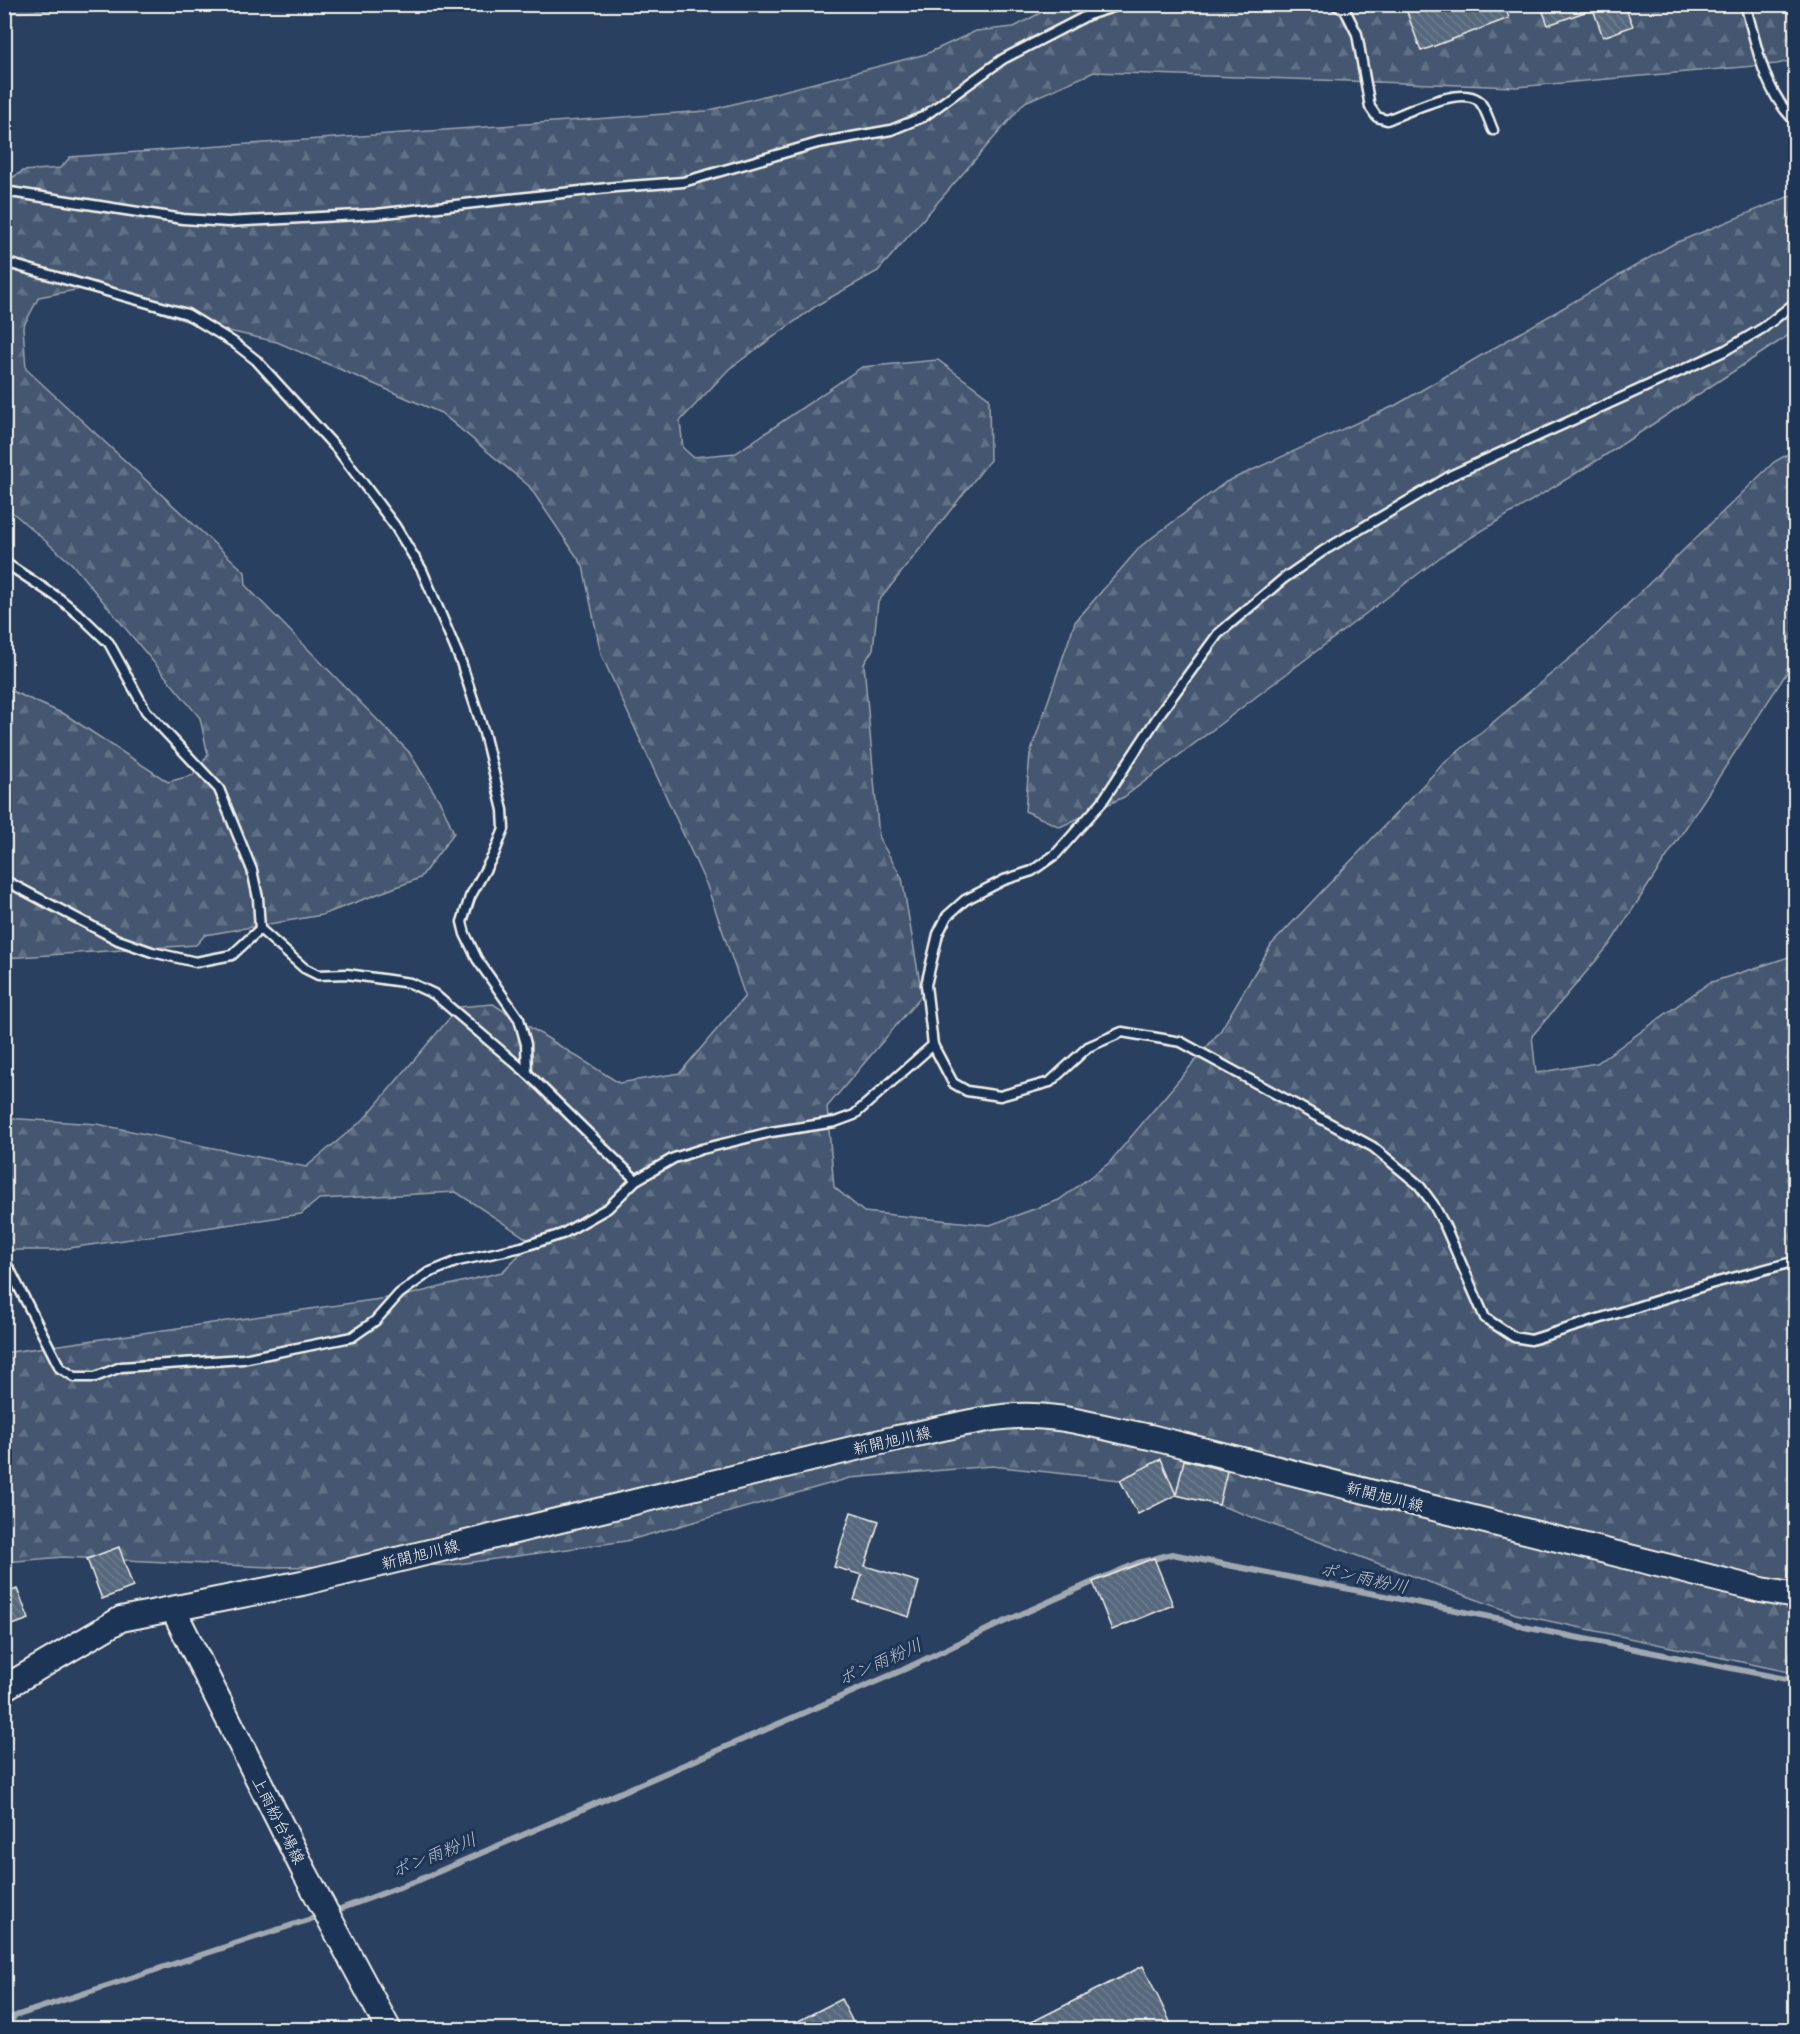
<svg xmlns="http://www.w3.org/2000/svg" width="1800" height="2034" font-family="'Balsamiq Sans','Klee One',sans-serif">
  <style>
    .forest { fill: url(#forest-firs); stroke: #9ca4ac; stroke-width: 1.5 }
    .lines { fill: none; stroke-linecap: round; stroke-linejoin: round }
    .stream { stroke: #a1a8b0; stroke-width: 6 }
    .building { fill: url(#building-back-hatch); stroke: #f4f1e8; stroke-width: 1.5 }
    .service-casing { stroke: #f4f1e8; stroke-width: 13 }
    .secondary-casing { stroke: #f4f1e8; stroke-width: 28 }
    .service { stroke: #1d3557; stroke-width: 8 }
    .secondary { stroke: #1d3557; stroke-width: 24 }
    .labels { text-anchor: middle; stroke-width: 6; stroke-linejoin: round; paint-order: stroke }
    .street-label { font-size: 16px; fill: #f4f1e8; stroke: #1d3557 }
    .water-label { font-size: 18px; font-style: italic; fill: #bdc1c2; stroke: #1d3557 }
  </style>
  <defs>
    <pattern id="forest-firs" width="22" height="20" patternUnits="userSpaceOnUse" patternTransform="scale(1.5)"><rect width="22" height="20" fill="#445771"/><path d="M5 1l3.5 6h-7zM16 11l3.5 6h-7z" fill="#607085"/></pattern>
    <pattern id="building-back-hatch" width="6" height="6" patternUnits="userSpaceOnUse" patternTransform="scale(1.5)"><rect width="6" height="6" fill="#56677d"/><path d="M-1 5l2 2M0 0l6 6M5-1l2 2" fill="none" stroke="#6f7d8f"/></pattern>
  </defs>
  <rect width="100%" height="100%" fill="#2a4060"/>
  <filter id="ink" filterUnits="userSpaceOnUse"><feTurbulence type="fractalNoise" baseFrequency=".0167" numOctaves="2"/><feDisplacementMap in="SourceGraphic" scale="12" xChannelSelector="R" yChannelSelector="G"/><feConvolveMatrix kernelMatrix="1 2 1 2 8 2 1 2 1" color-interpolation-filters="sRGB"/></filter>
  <g filter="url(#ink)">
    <g class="forest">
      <path d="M5,4H157V5L5,13Z"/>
      <path d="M1055,5H1795V60L1777,64L1516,87L1094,72L1025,102L878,271L819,304L729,369L680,421L683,448L693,457L736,453L862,367L938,360L989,398L990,460L878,602L873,649L864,664L879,838L902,878L922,995L827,1107L834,1187L864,1212L990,1225L1059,1200L1109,1163L1221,1030L1271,945L1442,765L1588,643L1774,462L1795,450V660L1610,944L1532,1036L1536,1073L1597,1063L1709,983L1795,955V1672L1784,1671L1516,1614L1219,1505L1176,1495L1146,1481L1120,1480L992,1466L850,1478L626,1541L451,1565L270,1567L63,1557L5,1562L4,1353L408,1295L502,1272L532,1242L456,1192L319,1199L301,1214L56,1250H5V1118L97,1124L306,1167L364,1119L459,1007L493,1004L619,1083L680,1073L745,996L707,886L601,654L583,566L529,486L441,413L277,342L189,322L86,288L39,297L23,327L26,369L245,572L246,586L409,752L442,805L454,833L420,878L322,915L205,935L196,945L5,958V688L66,715L168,782L193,775L208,755L200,718L72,564L5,506V182L23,171L61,168L70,157L706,111L926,54L976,31L1014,27Z"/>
      <path d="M1795,194V331L1601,458L1447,552L1124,797L1060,827L1025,811L1030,754L1075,622L1141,546L1226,482L1396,405L1673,244Z"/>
    </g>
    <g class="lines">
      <g class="stream">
        <path d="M332,1912L419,1880L905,1669L997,1625L1093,1582L1138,1563L1172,1554L1506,1620L1524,1627L1796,1681"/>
        <path d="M4,2023L11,2020L15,2016L323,1915"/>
      </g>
    </g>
    <g class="building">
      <path d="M1404,4H1504L1509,18L1421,51Z"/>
      <path d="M1540,4H1624L1633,26L1603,37L1593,9L1548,25Z"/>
      <path d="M1161,1459L1176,1495L1138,1514L1120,1480Z"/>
      <path d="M1184,1460L1227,1471L1219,1505L1176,1495Z"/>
      <path d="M851,1512L879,1521L865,1566L919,1582L909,1617L854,1600L862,1575L834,1567Z"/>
      <path d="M119,1547L133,1587L102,1599L87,1559Z"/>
      <path d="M1154,1558L1173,1605L1112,1630L1093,1582Z"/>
      <path d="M17,1589L29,1619L4,1628V1594Z"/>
      <path d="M1143,1966L1174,2030H1016Z"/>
      <path d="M841,1999L857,2030H781Z"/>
    </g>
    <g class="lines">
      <defs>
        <g id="service">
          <path d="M1334,4L1345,10L1357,34L1370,107L1377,117L1387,120C1408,112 1459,86 1478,100C1485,106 1489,121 1493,130"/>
          <path d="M1745,4C1757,45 1763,91 1796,122"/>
          <path d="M4,191L183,219L228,222L376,214L616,187L683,182L818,143L891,130L923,117L1003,59L1088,15L1123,4"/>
          <path d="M4,262L187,314L233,342L256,360L338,450L395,526L422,570L461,662L484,733L503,810L504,829L494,854L470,897L462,922L465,934L477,959L519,1019L526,1044L527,1073"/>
          <path d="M1796,302L1763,328L1724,351L1452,475L1323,551L1283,579L1218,634L1161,712L1102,802L1056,854L1032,871L1004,880L965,900L947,916L938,934L926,985L933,1045L953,1083L967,1091L1000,1096L1050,1082L1088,1047L1122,1032L1181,1042L1373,1147L1419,1185L1433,1204L1445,1226L1485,1318L1514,1337L1531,1340L1710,1284L1796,1261"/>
          <path d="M4,562L60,599L83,618L109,643L146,711L219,789L252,870L258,898L260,929L304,968L318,975L347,974L410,983L434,994L527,1073L636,1180"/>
          <path d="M4,880L118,940L152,952L196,962L232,955L260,929"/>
          <path d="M4,1264L9,1268L60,1368L75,1377H95L121,1367L243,1359L352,1337L375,1321L399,1294L428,1273L458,1261L522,1247L562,1234L608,1208L636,1180L674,1158L702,1149L771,1132L835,1122L854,1115L933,1045"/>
        </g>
        <g id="secondary">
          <path d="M173,1609L305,1873L389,2030"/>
          <path d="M4,1688L121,1619L302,1583L897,1438C940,1430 989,1414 1033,1416C1072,1417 1112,1430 1150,1437L1761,1590L1796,1596"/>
        </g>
      </defs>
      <use href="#service" class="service-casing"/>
      <use href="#secondary" class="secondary-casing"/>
      <use href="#service" class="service"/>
      <use href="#secondary" class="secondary"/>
    </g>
  </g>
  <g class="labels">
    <g class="street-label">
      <text transform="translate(892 1440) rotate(-13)" y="6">新開旭川線</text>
      <text transform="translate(1385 1496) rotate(14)" y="6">新開旭川線</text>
      <text transform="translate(420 1554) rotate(-14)" y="6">新開旭川線</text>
      <text transform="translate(279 1820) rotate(63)" y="6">上雨紛台場線</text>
    </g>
    <g class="water-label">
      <text transform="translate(1364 1578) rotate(12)" y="6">ポン雨粉川</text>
      <text transform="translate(880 1662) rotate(-24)" y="6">ポン雨粉川</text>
      <text transform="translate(434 1855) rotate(-22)" y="6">ポン雨粉川</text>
    </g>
  </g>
  <rect width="1800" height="2034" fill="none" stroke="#1d3557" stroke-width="24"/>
  <rect x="12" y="12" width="1776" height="2010" fill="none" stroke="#f4f1e8" stroke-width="2" filter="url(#ink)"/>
</svg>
